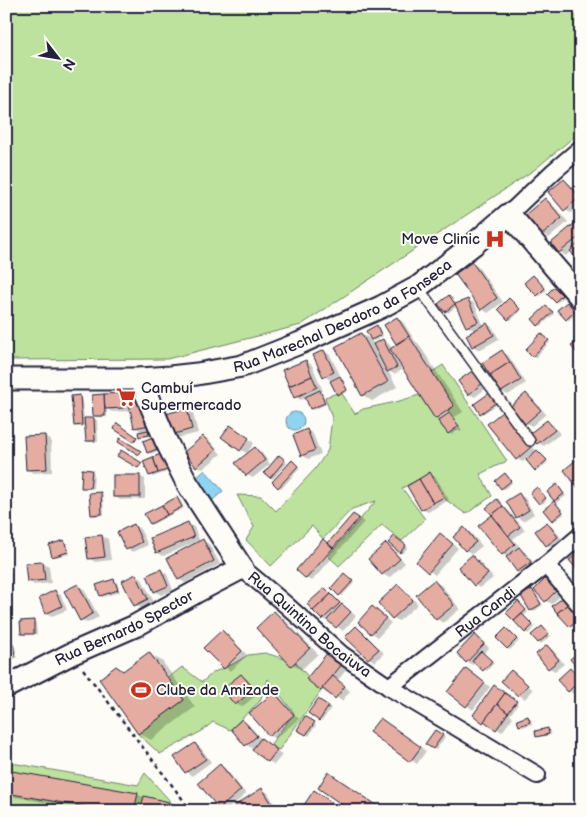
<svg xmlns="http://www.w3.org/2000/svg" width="587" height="817" font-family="'Balsamiq Sans',sans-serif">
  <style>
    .green { fill: #bde29d; stroke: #70826c }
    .water { fill: #90d4f1; stroke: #648da8 }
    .shadow { fill: #0003 }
    .building { fill: #e5aca2; stroke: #22223b }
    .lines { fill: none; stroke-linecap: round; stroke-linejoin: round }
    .service-casing { stroke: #22223b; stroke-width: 12 }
    .minor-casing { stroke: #22223b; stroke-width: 20 }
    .tertiary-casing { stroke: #22223b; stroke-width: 25 }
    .path { stroke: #22223b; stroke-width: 2.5; stroke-dasharray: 4 4; stroke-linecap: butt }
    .service { stroke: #fdfcf7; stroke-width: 9 }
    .minor { stroke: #fdfcf7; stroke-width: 16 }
    .tertiary { stroke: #fdfcf7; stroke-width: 21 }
    .labels { text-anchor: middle; stroke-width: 4; stroke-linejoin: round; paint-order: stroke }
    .poi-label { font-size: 15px; fill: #22223b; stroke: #fdfcf7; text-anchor: start }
    .street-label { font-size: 15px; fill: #22223b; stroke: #fdfcf7 }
  </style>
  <rect width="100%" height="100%" fill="#fdfcf7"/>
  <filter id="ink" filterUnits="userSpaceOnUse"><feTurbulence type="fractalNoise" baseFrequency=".02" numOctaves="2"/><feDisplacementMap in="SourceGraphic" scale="10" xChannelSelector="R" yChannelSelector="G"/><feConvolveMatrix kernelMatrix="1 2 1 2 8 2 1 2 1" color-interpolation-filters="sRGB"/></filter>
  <g filter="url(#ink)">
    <g class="green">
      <path d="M6,6H581V131L534,170L301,325L167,359L6,360Z"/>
      <path d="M443,365L507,461L480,474L492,496L466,514L446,500L430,473L402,488L425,519L402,541L382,525L339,566L328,556L376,501L352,509L323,539L312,526L271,566L246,540L254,527L237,495L261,496L276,511L316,468L328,450L332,418L325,397L341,392L355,414L363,409L396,402L419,395L445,430H461L426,376Z"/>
      <path d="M265,653L295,662L321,691L279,750L270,745L294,713L268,679L260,701L230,730L213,722L202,731L160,754L138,734L184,700L168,678L182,667L202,682L214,672L233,664L248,655Z"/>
      <path d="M6,762L138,785L145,773L179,811H6Z"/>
    </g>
    <g class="water">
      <circle cx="295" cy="421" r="9"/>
      <path d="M205,470L223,491L213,500L195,479Z"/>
    </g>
    <g class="shadow">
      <path d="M564,180L570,184L581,196V205L571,213L565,210Z"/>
      <path d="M545,199L551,203L568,222L549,238L543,234L527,215Z"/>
      <path d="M575,224L581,228V261L571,251L566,256L560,252Z"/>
      <path d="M472,264L478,267L503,302L488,313L482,309Z"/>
      <path d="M533,276L547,290L540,296L537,295Z"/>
      <path d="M556,290L564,297L558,302L556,301Z"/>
      <path d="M449,297L456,305L468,300L474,303L484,326L487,324L493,328L499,339L479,350L473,346L467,336L475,331L467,326L457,306L448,313L446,311Z"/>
      <path d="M510,299L521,311L511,320L508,319Z"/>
      <path d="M567,303L577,313L569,320L567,319Z"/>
      <path d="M549,309L554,314L541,326L539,325Z"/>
      <path d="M397,318L403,322L415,341L418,343L463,412L453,418L460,428L452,435L449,433L440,421H441L436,418L401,364H399L402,370L394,374L388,371L397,387L372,401L363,395L361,334L371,339L374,345L383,340L389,344L392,349L399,344L397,343Z"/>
      <path d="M377,327L379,328L383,336L374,341L372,340Z"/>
      <path d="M544,336L550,342L535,358L533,356Z"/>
      <path d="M324,351L330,355L340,375L330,380L324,376Z"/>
      <path d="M502,352L508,355L526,383L508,395L502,392L484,364Z"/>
      <path d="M306,361L312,365L323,391L320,392L322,393L327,404L313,410L311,408L306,398L301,400L295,397Z"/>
      <path d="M475,371L489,386L475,397L469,394Z"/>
      <path d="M340,378L343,379L348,391L340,395L338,394Z"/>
      <path d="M491,394L499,403L483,414L481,413Z"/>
      <path d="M122,395L128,398L129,400L155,428L146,430L150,432L151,436L143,437L141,436L143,432L135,427L130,403H129V411L112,412L107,409V417H97L94,416L93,396Z"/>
      <path d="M526,395L532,398L546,414L532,426L526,423Z"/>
      <path d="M80,396L82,398L84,419H94L97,420L98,442H89L87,441L86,426L78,427L75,425Z"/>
      <path d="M187,410L193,413L198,433L178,438L172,434Z"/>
      <path d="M502,413L508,417L537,452L540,453L548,462L538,471L526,459L523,462L517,459Z"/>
      <path d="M547,422L553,425L560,434L544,446L538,443Z"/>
      <path d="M236,430L254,443L247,453L241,450Z"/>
      <path d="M307,430L313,434L321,454L308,459L302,455Z"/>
      <path d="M45,436L51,440L52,472L33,473L27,469Z"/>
      <path d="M204,437L210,441L221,454L203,469L197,466Z"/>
      <path d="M158,439L162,450L150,454L148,452Z"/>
      <path d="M255,449L261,452L270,464L253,478L247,475Z"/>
      <path d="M282,458L287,463L273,479L271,477Z"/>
      <path d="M294,463L300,468L282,488L279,487Z"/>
      <path d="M146,464L172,470L153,477L150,475Z"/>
      <path d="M91,471L94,473L93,489L85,488L82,487Z"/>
      <path d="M430,474L436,477L449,500L428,512L422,509Z"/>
      <path d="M505,475L508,476L512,483L504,489L502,488Z"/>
      <path d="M139,476L145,479V499L120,500L114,496Z"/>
      <path d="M557,486L559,487L566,496L556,503L564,514L555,521L553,520L545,510L556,502L549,492Z"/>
      <path d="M537,489L547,500L542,504L540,503Z"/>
      <path d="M100,493L103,495L104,515L94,516L92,515Z"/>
      <path d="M519,495L525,498L534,514L523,521L517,517L507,502Z"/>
      <path d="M177,498L180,500L184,508L153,524L151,523Z"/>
      <path d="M497,500L509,511L525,530L513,539L520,547L519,548L525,552L536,566L524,575L518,571L508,557L502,554L493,515Z"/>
      <path d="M354,515L364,522L312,581L306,578L323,540L329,543Z"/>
      <path d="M547,523L553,527L563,541L553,548L547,545Z"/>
      <path d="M188,524L194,527L200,542L203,541L209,544L220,564L185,583L179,579L199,543L198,541L163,556L157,552Z"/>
      <path d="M134,525L140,529L148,545L133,552L127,549Z"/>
      <path d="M464,529L470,532L482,546L472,554L466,550L455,537Z"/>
      <path d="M102,536L108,539L111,560L95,562L89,558Z"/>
      <path d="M446,538L458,548L435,575L417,562Z"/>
      <path d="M397,539L408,547L403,553L400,552Z"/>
      <path d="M64,542L67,543L70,554L56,557L53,556Z"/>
      <path d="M386,544L392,548L405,563L389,578L383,574Z"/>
      <path d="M472,557L478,560L493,578L480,588L474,585Z"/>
      <path d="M43,563L49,566L51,583L34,585L28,581Z"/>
      <path d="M6,570L12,573L10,600H6Z"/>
      <path d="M161,570L167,574L173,590L161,595L155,591Z"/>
      <path d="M136,575L142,579L154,602L141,608L135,605Z"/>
      <path d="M347,576L354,583L342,596L340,594Z"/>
      <path d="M547,579L563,593L552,604L546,601Z"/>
      <path d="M114,581L117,582L120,592L103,597L101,596Z"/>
      <path d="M435,582L441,585L460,609L443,623L437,619Z"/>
      <path d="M78,585L84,589L99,617L87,623L81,620Z"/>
      <path d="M399,586L404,589L418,604L399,621L393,618Z"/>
      <path d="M532,591L534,592L543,605L534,611L531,610Z"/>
      <path d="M55,592L61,595L67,610L52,616L46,613Z"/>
      <path d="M334,597L356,616L343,631L330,621L329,622L323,619Z"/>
      <path d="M565,598L572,604L569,606L581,620L573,628L570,626L554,607Z"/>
      <path d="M521,604L528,612L524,616L535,627L528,634L508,613Z"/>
      <path d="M372,607L378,611L391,623L378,637L372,633L359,622Z"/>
      <path d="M274,612L283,618L318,654L301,670L292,664Z"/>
      <path d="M34,621L36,623L37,634L24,635L22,633Z"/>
      <path d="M356,628L362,631L384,653L375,662L369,658Z"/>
      <path d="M542,628L551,636L541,644L533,635Z"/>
      <path d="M222,631L228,635L247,655L231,671L225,668Z"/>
      <path d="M509,631L519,641L510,650L507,648Z"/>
      <path d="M475,636L481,639L489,648L483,654L494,663L487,671L475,662L473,665L467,662Z"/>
      <path d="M12,645L15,646L17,658L8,660H6V646Z"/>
      <path d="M547,646L553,650L564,664L555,671L549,668Z"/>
      <path d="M149,654L162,661L195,707L151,740L139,733Z"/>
      <path d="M334,657L348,668L338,680L350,691L342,701L329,692L327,694L322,690Z"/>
      <path d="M570,670L576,673L581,679V688L574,694L568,691Z"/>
      <path d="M511,672L517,675L533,690L525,699L519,695L503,681Z"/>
      <path d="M472,673L490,687L473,710L449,692Z"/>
      <path d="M241,675L247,679L259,693L242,707L236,704Z"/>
      <path d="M501,690L518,704L510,715L513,717L502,732L474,714Z"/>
      <path d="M274,693L280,697L299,719L275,739L269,735Z"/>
      <path d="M318,700L331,708L322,721L310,713Z"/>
      <path d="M306,718L316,725L309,736L299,729Z"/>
      <path d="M528,718L531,719L532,724L523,727L520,726Z"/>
      <path d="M242,721L248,724L261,739L282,755L274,765L252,748L246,745L232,729Z"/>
      <path d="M386,723L426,751L417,764L371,732Z"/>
      <path d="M547,729L550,731L551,735L540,737L538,736Z"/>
      <path d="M436,731L445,737L436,750L427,744Z"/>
      <path d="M195,744L201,748L211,762L192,776L186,772Z"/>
      <path d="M221,766L226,769L246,794L226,811L219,808Z"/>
      <path d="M6,771L137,794L145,798L168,803L174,806L173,811H93L9,796L6,794Z"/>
      <path d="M338,779L384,811H353Z"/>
      <path d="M262,789L268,793L279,811H239Z"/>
      <path d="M294,807L301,811H288Z"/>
    </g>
    <g class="building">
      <path d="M564,179L580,197L564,211L548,192Z"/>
      <path d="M545,198L562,218L542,235L525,215Z"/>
      <path d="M575,223L581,230V235L559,253L551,243Z"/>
      <path d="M581,241V263H580L570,251Z"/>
      <path d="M472,262L497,298L481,310L455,274Z"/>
      <path d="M533,275L545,288L537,296L524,283Z"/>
      <path d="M554,287L562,295L555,302L547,294Z"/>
      <path d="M449,295L455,304L445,312L438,304Z"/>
      <path d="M509,298L520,309L508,320L498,309Z"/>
      <path d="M468,299L478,322L466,327L455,304Z"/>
      <path d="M567,302L575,311L566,320L557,310Z"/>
      <path d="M546,306L553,312L538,326L532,319Z"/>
      <path d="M397,317L409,336L396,344L384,325Z"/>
      <path d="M487,323L494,335L472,347L466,335Z"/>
      <path d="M377,325L381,335L371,340L366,331Z"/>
      <path d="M361,333L388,382L362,396L335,347Z"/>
      <path d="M541,333L549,340L532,357L525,350Z"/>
      <path d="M409,336L454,406L435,419L390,349Z"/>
      <path d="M581,338V358L571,346Z"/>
      <path d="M383,339L397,367L387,372L373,344Z"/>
      <path d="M324,350L334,372L323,377L313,355Z"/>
      <path d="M502,350L510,362L490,375L482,363Z"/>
      <path d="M306,360L312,376L289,386L282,370Z"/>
      <path d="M510,362L521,380L501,392L490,375Z"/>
      <path d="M475,369L484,382L468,395L458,381Z"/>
      <path d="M312,376L317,387L294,398L289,386Z"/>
      <path d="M340,376L347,390L337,395L330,381Z"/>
      <path d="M320,390L325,403L310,409L305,397Z"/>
      <path d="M491,392L497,402L480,414L474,404Z"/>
      <path d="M123,393V408L105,409L104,394Z"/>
      <path d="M526,393L541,410L525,424L511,406Z"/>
      <path d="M104,394L105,416H93L92,395Z"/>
      <path d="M80,395L82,425L74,426L71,396Z"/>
      <path d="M144,396L150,425L134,428L128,399Z"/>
      <path d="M187,408L192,429L171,435L166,414Z"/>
      <path d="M502,412L531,447L516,460L487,424Z"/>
      <path d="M449,413L459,426L448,434L438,421Z"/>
      <path d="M84,418H94L95,441H86Z"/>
      <path d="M547,420L555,430L537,444L529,434Z"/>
      <path d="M117,423L137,437L134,442L114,429Z"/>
      <path d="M230,425L249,438L240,451L221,437Z"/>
      <path d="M307,429L315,450L301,456L293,435Z"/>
      <path d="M148,430L149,435L139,437L138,432Z"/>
      <path d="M45,435L47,469L26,470L24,436Z"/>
      <path d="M155,436L160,448L147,453L143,441Z"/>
      <path d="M203,436L216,450L196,467L184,452Z"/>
      <path d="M120,438L141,451L139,455L118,442Z"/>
      <path d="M255,447L265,460L246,476L235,463Z"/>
      <path d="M121,450L142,463L138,468L117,456Z"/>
      <path d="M537,450L547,460L535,471L526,460Z"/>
      <path d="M164,453L170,469L158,473L153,457Z"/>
      <path d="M279,455L285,460L270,478L264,473Z"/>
      <path d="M153,457L158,473L149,476L143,461Z"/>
      <path d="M577,459L581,464V486L578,488L564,470Z"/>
      <path d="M292,460L298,466L278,488L272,482Z"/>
      <path d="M82,469L92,470L90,488H81Z"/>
      <path d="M430,472L444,497L433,503L419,479Z"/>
      <path d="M505,473L511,481L501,489L495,481Z"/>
      <rect x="113" y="475" width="27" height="22"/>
      <path d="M419,479L433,503L421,510L407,486Z"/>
      <path d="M557,484L564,494L554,501L547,492Z"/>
      <path d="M537,487L546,498L539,504L530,493Z"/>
      <path d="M101,492L102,514L91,515L89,493Z"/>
      <path d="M519,493L529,510L516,518L506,501Z"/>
      <path d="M177,497L182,507L167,515L162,505Z"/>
      <path d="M497,499L503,506L492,515L486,508Z"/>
      <path d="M554,501L563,512L552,521L543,510Z"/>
      <path d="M162,505L167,515L150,524L144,514Z"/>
      <path d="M503,506L520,527L508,536L492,515Z"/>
      <path d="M353,514L359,518L333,548L328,543Z"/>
      <path d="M492,515L515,544L502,555L478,526Z"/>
      <path d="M188,522L194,537L156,553L150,538Z"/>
      <path d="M547,522L558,537L546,546L535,531Z"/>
      <path d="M134,524L142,542L126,550L117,532Z"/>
      <path d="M464,527L476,542L465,551L453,537Z"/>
      <path d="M440,533L453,544L428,573L416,562Z"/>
      <path d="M102,535L105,557L88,559L85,537Z"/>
      <path d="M394,536L406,545L400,553L388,543Z"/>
      <path d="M203,539L214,561L178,580L167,558Z"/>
      <path d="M323,539L333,548L306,579L296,570Z"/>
      <path d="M64,540L68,552L52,557L49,545Z"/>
      <path d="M386,543L400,559L382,575L368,559Z"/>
      <path d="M519,547L531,562L517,572L506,557Z"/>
      <path d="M581,550V571L579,572L569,560Z"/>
      <path d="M472,555L488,574L474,586L458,567Z"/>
      <path d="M43,562L45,580L27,582L25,563Z"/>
      <path d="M161,569L168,586L154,592L147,575Z"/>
      <path d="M344,573L353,581L339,596L331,588Z"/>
      <path d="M136,574L148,599L134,606L122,581Z"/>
      <path d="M547,577L558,589L545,602L534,590Z"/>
      <path d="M114,579L118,590L100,596L96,585Z"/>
      <path d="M434,580L454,605L436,620L416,595Z"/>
      <path d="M78,584L93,613L80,621L64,591Z"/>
      <path d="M398,584L413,600L392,619L378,603Z"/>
      <path d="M325,588L331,594L313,611L307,604Z"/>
      <path d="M532,589L541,604L530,611L521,596Z"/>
      <path d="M55,590L62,606L45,614L39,598Z"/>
      <path d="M331,594L340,603L322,620L313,611Z"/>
      <path d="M565,596L570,602L557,613L552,606Z"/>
      <path d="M518,601L526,610L514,621L506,613Z"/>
      <path d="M342,604L351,612L336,628L327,620Z"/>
      <path d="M568,604L579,619L570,627L557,613Z"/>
      <path d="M372,606L386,618L371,634L358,622Z"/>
      <path d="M274,611L310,648L291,666L256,628Z"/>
      <path d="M522,614L533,625L525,633L514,621Z"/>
      <path d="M34,620V634H21L20,621Z"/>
      <path d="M356,626L379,649L368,659L345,637Z"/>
      <path d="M542,626L549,634L538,643L531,635Z"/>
      <path d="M506,628L517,639L507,649L496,638Z"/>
      <path d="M222,630L242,651L224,669L203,648Z"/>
      <path d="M475,634L484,644L466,663L457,653Z"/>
      <path d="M13,643L15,657L6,659V645Z"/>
      <path d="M547,645L559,660L548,669L536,654Z"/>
      <path d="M581,650V669L579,670L570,659Z"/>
      <path d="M481,651L492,661L483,671L472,661Z"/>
      <path d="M149,652L184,700L138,734L99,679L116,666L123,671Z"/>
      <path d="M328,652L342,664L321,691L306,679Z"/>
      <path d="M466,668L485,683L466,707L447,692Z"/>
      <path d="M570,668L580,680L568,692L557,680Z"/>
      <path d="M511,670L528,685L518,696L501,681Z"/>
      <path d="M241,674L254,689L235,705L222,689Z"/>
      <path d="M333,676L345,686L335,699L322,688Z"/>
      <path d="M494,685L505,693L483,723L473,715Z"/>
      <path d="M274,692L294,715L269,736L249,713Z"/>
      <path d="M505,693L517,701L508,713L497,704Z"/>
      <path d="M318,699L329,706L319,721L308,713Z"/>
      <path d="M497,704L508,713L496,730L484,721Z"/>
      <path d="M305,716L315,722L306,735L297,730Z"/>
      <path d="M528,716L530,722L519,726L517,720Z"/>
      <path d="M380,718L421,747L410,762L369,732Z"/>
      <path d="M242,719L257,736L245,746L231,729Z"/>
      <path d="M548,728L549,734L536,737L535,731Z"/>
      <path d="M435,730L443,735L433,749L425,744Z"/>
      <path d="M261,738L277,750L268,762L252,750Z"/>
      <path d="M195,743L206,759L185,773L174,757Z"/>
      <path d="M220,764L241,790L219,809L198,783Z"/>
      <path d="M6,770L138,793L134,811H109L6,793Z"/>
      <path d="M328,772L378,806L375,811H351L318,788Z"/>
      <path d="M262,788L274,807L268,811H237L234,806Z"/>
      <path d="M314,790L344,811H307L302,808Z"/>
      <path d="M144,796L169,802L167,811H140Z"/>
    </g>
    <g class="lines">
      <defs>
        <path id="service" d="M418,287L530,441"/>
        <g id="minor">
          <path d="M509,214L554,171L581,148"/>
          <path d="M546,565L581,606"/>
          <path id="s1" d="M242,568L285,604L341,654L389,687L537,775"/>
          <path id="s2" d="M389,687L546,565L581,535"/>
        </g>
        <g id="tertiary">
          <path id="s3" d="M6,379H140L170,377L197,374L242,366L300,343L381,307L418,287L474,244L509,214L581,298"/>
          <path id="s4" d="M6,687L71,654L135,626L196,592L242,568L187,483L165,439L140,379"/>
        </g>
      </defs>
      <use href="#service" class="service-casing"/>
      <use href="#minor" class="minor-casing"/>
      <use href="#tertiary" class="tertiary-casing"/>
      <path class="path" d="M83,669L184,801L190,811"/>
      <use href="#service" class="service"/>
      <use href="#minor" class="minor"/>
      <use href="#tertiary" class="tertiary"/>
    </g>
  </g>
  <defs>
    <symbol id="hospital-bare" viewBox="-9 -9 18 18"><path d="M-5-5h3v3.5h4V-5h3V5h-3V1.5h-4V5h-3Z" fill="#c8321e" stroke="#fdfcf7" stroke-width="2.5" paint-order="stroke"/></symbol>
    <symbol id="supermarket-bare" viewBox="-9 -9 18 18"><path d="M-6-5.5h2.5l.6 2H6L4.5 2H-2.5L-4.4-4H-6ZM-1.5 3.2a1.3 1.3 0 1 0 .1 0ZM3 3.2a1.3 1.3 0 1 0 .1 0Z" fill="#c8321e" stroke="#fdfcf7" stroke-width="2.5" paint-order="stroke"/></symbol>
    <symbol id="stadium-bare" viewBox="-9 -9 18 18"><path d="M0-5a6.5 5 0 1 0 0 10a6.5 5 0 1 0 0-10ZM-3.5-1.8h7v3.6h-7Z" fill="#c8321e" stroke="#fdfcf7" stroke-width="2.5" paint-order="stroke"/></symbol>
  </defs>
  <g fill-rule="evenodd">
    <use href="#hospital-bare" x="481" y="225" width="28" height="28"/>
    <use href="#supermarket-bare" x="112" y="383" width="28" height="28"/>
    <use href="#stadium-bare" x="127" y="676" width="28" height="28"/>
  </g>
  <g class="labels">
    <g class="poi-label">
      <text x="480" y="244" text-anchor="end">Move Clinic</text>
      <text x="141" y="393">Cambuí<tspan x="141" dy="17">Supermercado</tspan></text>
      <text x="156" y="695">Clube da Amizade</text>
    </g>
    <g class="street-label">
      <text dy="5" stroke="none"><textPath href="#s3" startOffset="349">Rua Marechal Deodoro da Fonseca</textPath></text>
      <text dy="5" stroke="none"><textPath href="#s2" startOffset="122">Rua Candi</textPath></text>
      <text dy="5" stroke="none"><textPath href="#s1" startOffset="88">Rua Quintino Bocaiuva</textPath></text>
      <text dy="5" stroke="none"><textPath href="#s4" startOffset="132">Rua Bernardo Spector</textPath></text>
    </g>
  </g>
  <rect width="587" height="817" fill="none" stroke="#fdfcf7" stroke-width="25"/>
  <rect x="12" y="12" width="562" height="792" fill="none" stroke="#22223b" stroke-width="2" filter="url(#ink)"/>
  <g transform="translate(58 58) rotate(121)" stroke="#fdfcf7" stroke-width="4" paint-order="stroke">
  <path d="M0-4L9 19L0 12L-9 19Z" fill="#22223b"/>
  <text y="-8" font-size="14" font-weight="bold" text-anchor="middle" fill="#22223b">N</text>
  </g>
</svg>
